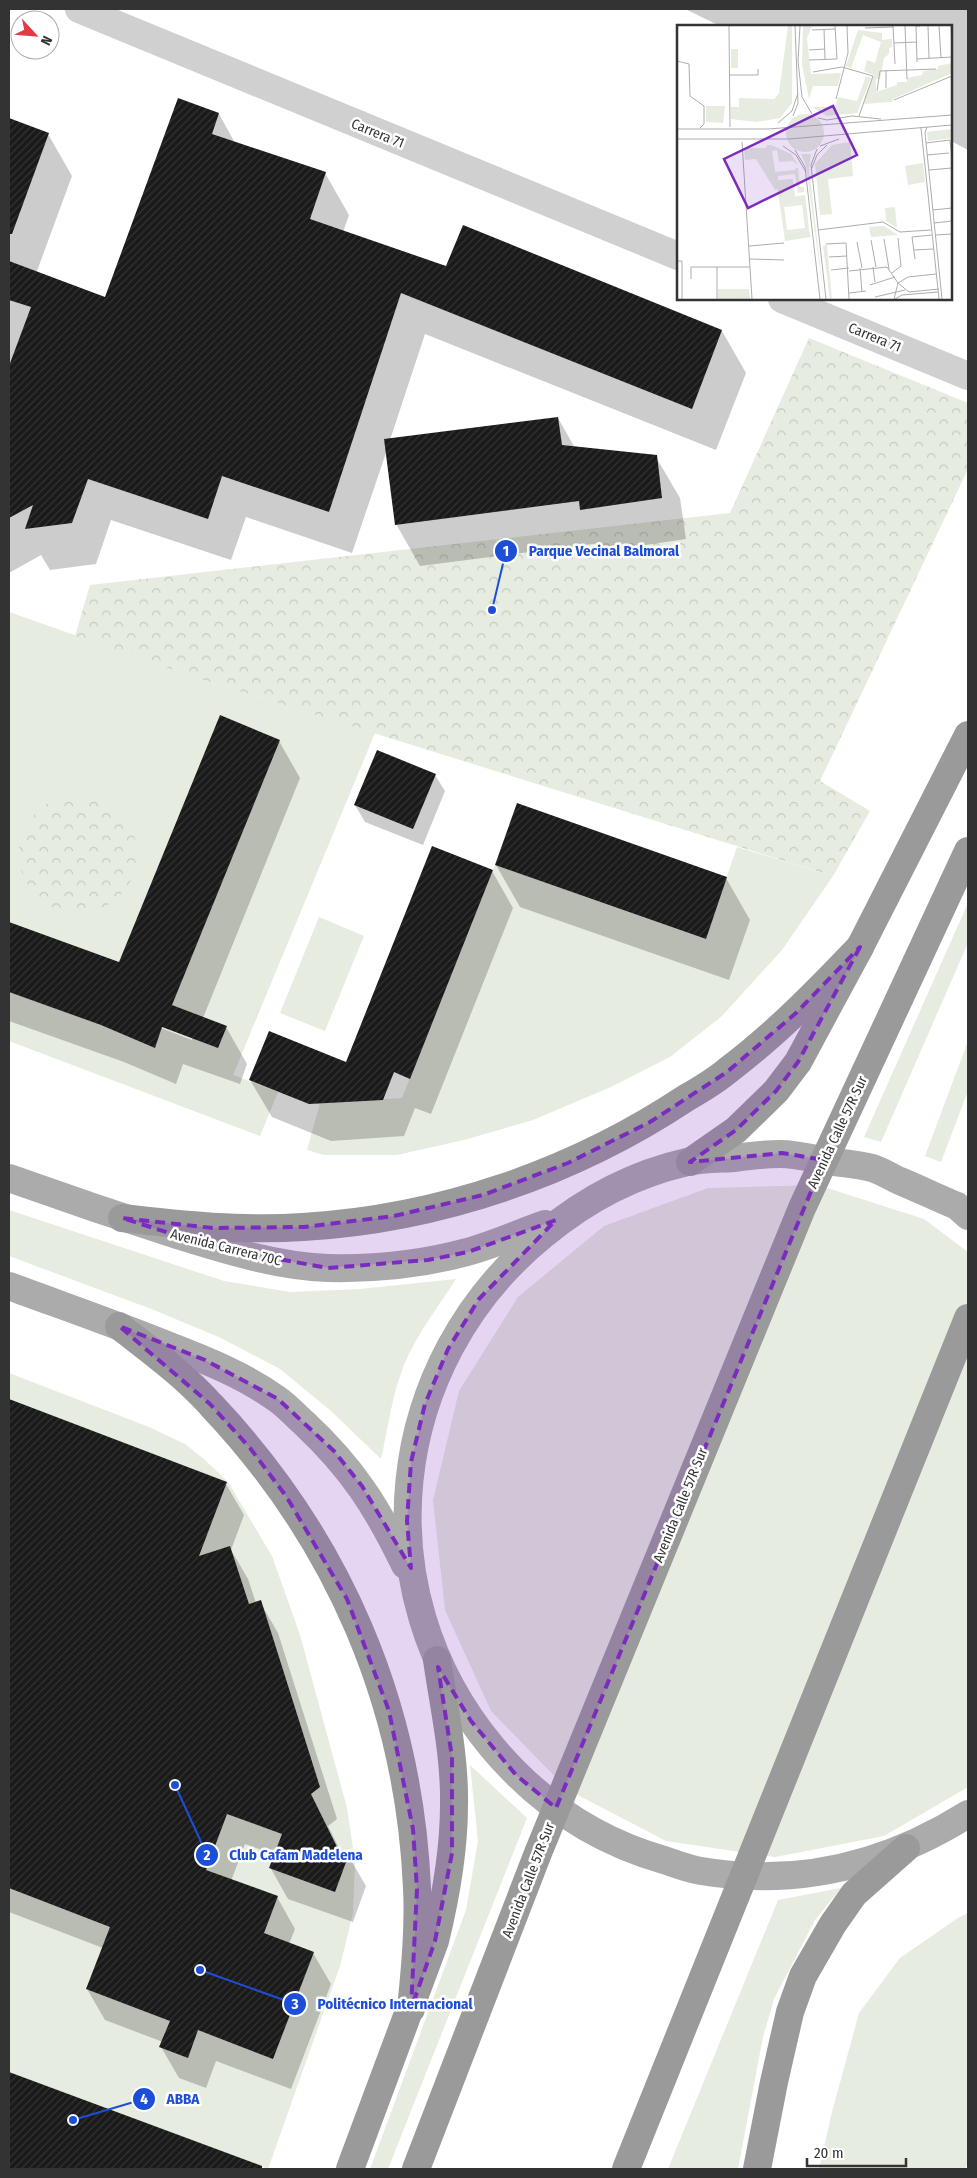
<svg xmlns="http://www.w3.org/2000/svg" width="977" height="2178" font-family="'Fira Sans Condensed',sans-serif">
  <style>
    .green { fill: #e6ecdf }
    .park { fill: url(#park-crowns) }
    .shadow { fill: #0003; fill-rule: evenodd }
    .building { fill: url(#building-hatch) }
    .lines { fill: none; stroke-linecap: round; stroke-linejoin: round }
    .minor { stroke: #d0d0d0; stroke-width: 28 }
    .major { stroke: #ababab; stroke-width: 28 }
    .highway { stroke: #9a9a9a; stroke-width: 28 }
    .marked { fill: #7b2cbf; fill-opacity: 0.2; stroke: #7b2cbf; stroke-width: 4; stroke-dasharray: 10 6; stroke-linejoin: round }
    .labels { text-anchor: middle; stroke-width: 5; stroke-linejoin: round; paint-order: stroke }
    .street-label { font-size: 14px; fill: #333; stroke: #fff }
    .inset-road { fill: none; stroke: #adadad; stroke-width: 1 }
    .view { fill: #7b2cbf; fill-opacity: 0.15; stroke: #7b2cbf; stroke-width: 2.5 }
    .inset-edge { fill: none; stroke: #333; stroke-width: 2.5 }
    .leader { fill: none; stroke: #1d4ed8; stroke-width: 2 }
    .callout-dot { fill: #1d4ed8; stroke: #fff; stroke-width: 2 }
    .mark-label { font-size: 15px; text-anchor: middle; font-weight: bold; fill: #fff }
    .callout-label { font-size: 15px; text-anchor: middle; font-weight: bold; fill: #1d4ed8; stroke: #fff; stroke-width: 5; stroke-linejoin: round; paint-order: stroke }
  </style>
  <defs>
    <pattern id="park-crowns" width="20" height="18" patternUnits="userSpaceOnUse" patternTransform="scale(1.25)"><rect width="20" height="18" fill="#e6ecdf"/><path d="M2 6a3 3 0 1 1 6 0M12 15a3 3 0 1 1 6 0" fill="none" stroke="#c6cbc0"/></pattern>
    <pattern id="building-hatch" width="6" height="6" patternUnits="userSpaceOnUse" patternTransform="scale(1.25)"><rect width="6" height="6" fill="#1a1a1a"/><path d="M-1 1l2-2M0 6l6-6M5 7l2-2" fill="none" stroke="#333"/></pattern>
  </defs>
  <rect width="100%" height="100%" fill="#fff"/>
  <g class="green">
    <path d="M9,612L203,680L375,733L233,1075L278,1092L260,1136L9,1041V992L99,1024L155,1047L162,1027L187,1036L195,1014L172,1005L220,715L119,962L9,922Z"/>
    <path d="M737,847L833,876L782,950L722,1016L670,1057L611,1087L533,1120L464,1140L397,1155H324L307,1150L320,1103L402,1098L495,865L705,939Z"/>
    <path d="M968,903V943L881,1142L864,1137Z"/>
    <path d="M319,917L364,936L325,1031L280,1013Z"/>
    <path d="M968,1041V1091L941,1162L925,1156Z"/>
    <path d="M818,1185L924,1219L968,1252V1787L884,1836L775,1857L666,1841L568,1790L491,1711L445,1610L433,1500L459,1391L518,1297L604,1226L708,1188Z"/>
    <path d="M9,1210L224,1281L290,1292L360,1289L456,1279C438,1307 417,1334 404,1365C392,1395 388,1428 381,1459L331,1411L280,1369L221,1338L154,1310L9,1256Z"/>
    <path d="M9,1373L149,1427L185,1444L205,1460L228,1482L272,1556L300,1635L347,1808L355,1862L353,1913L340,1966L268,2169L9,2072Z"/>
    <path d="M470,1765L527,1818L388,2169H370L466,1910L478,1841Z"/>
    <path d="M841,1888L815,1920L774,1999L763,2037L738,2169H668L778,1900Z"/>
    <path d="M968,1913V2162L965,2169H819L832,2112L859,2013L900,1958L958,1918Z"/>
  </g>
  <g class="park">
    <path d="M809,338L968,403V469L820,781L870,811L833,876L203,680L75,636L90,585L730,513Z"/>
    <circle cx="78" cy="854" r="59"/>
  </g>
  <g class="shadow">
    <path d="M685,9H968V150L951,141V26H720Z"/>
    <path d="M178,100L219,114L235,143L325,173L349,215L343,232L447,267L722,331L746,373L716,450L425,334L390,440L558,418L575,448L656,457L680,498L686,539L605,551L601,543L420,566L396,524L387,450L352,553L246,517L231,560L111,520L96,564L50,570L41,555L9,573V120L48,134L72,176L37,271L38,273L105,298Z"/>
    <path d="M279,741L300,778L203,1018L226,1027L247,1064L240,1084L183,1064L176,1084L124,1062L9,1021V924L119,963ZM157,1024L192,1037V1040L156,1026Z"/>
    <path d="M435,775L445,791L423,845L365,822L355,805Z"/>
    <path d="M496,865L726,878L750,920L729,980L520,907Z"/>
    <path d="M492,871L513,908L431,1114L415,1108L404,1136L331,1141L272,1117L250,1080L347,1063Z"/>
    <path d="M12,1402L226,1484L244,1515L231,1550L248,1579L256,1603L260,1602L278,1633L337,1819L328,1826L341,1852L348,1855L366,1886L353,1922L288,1899L270,1867L275,1855L245,1844L231,1881L277,1897L295,1929L289,1944L313,1953L331,1984L291,2089L216,2061L206,2088L179,2078L161,2047L163,2042L105,2020L87,1989L103,1948L9,1912V1409Z"/>
    <path d="M9,2074L266,2169H9Z"/>
  </g>
  <g class="building">
    <path d="M178,98L219,113L212,134L326,172L310,219L446,266L463,225L722,330L692,409L401,293L329,512L222,476L208,519L88,479L72,523L25,529L33,505L9,518V366L31,307L9,300V261L105,297Z"/>
    <path d="M9,118L49,133L12,234H9Z"/>
    <path d="M558,417L562,445L657,455L662,498L580,510L579,501L395,525L384,439Z"/>
    <path d="M220,715L280,740L172,1005L227,1026L218,1048L162,1027L155,1048L101,1025L9,992V922L119,962Z"/>
    <path d="M377,750L436,774L413,829L354,805Z"/>
    <path d="M517,803L727,877L706,939L495,865Z"/>
    <path d="M432,846L493,870L410,1079L394,1072L383,1100L309,1104L249,1080L269,1031L346,1062Z"/>
    <path d="M9,1399L227,1482L199,1556L230,1546L249,1604L261,1600L320,1787L311,1794L338,1849L349,1854L335,1892L269,1868L282,1834L227,1814L206,1870L278,1896L264,1933L314,1952L273,2059L198,2030L188,2058L159,2047L170,2021L86,1989L110,1927L9,1888Z"/>
    <path d="M9,2072L262,2166V2169H9Z"/>
  </g>
  <g class="lines">
    <g class="minor">
      <path d="M79,9L678,256"/>
      <path d="M782,299L968,376"/>
    </g>
    <g class="major">
      <path d="M9,1178C65,1198 121,1217 177,1235C225,1250 277,1266 328,1268C374,1269 423,1264 467,1252C493,1245 519,1233 545,1224"/>
      <path d="M968,1216L957,1206C938,1198 919,1189 900,1181C891,1177 882,1171 872,1168C858,1164 841,1163 826,1161C811,1158 795,1154 780,1154C765,1154 749,1156 734,1158C718,1159 702,1159 687,1162C634,1174 585,1200 543,1235C386,1363 361,1590 492,1747C538,1802 594,1840 664,1860C676,1864 689,1869 701,1871C797,1887 887,1865 968,1814"/>
      <path d="M9,1286C63,1306 118,1325 172,1347C208,1361 245,1376 277,1399C287,1406 296,1416 305,1424C352,1468 377,1507 405,1565"/>
    </g>
    <g class="highway">
      <path d="M690,1162L736,1130L776,1091L798,1062L860,947L968,735"/>
      <path d="M122,1218C183,1225 242,1231 303,1227C439,1219 573,1173 686,1098C700,1090 715,1081 727,1071C776,1034 818,991 860,947"/>
      <path d="M119,1326C151,1351 184,1375 211,1405C338,1539 409,1704 417,1888C419,1928 415,1969 411,2009"/>
      <path d="M350,2169L435,1941C446,1896 454,1852 454,1805C455,1756 444,1708 437,1660"/>
      <path d="M416,2169L538,1853L802,1208L968,851"/>
      <path d="M626,2169L968,1318"/>
      <path d="M757,2169L774,2082L790,2012L803,1976L833,1924L854,1894L906,1848"/>
    </g>
  </g>
  <path class="marked" d="M860,947L798,1062L776,1091L736,1130L690,1162L782,1153L824,1160L556,1808L516,1775L471,1721L438,1667L452,1757V1853L435,1941L411,2009L417,1889L413,1829L389,1711L347,1599L286,1496L250,1448L210,1404L119,1326L205,1360L278,1399L334,1451L362,1486L411,1568L407,1521L411,1462L425,1404L448,1349L479,1299L556,1220L468,1252L428,1260L328,1268L217,1248L122,1218L213,1228L304,1227L394,1216L483,1195L568,1163L650,1122L727,1072L796,1013Z"/>
  <g class="labels">
    <g class="street-label">
      <text transform="translate(378 133) rotate(22)" y="5">Carrera 71</text>
      <text transform="translate(875 337) rotate(22)" y="5">Carrera 71</text>
      <text transform="translate(837 1132) rotate(-65)" y="5">Avenida Calle 57R Sur</text>
      <text transform="translate(226 1247) rotate(14)" y="5">Avenida Carrera 70C</text>
      <text transform="translate(680 1505) rotate(-68)" y="5">Avenida Calle 57R Sur</text>
      <text transform="translate(528 1880) rotate(-69)" y="5">Avenida Calle 57R Sur</text>
    </g>
  </g>
  <g transform="translate(677 25)">
    <rect width="275" height="275" fill="#fff"/>
    <path d="M111,1H115V78L103,93L80,97L102,68ZM126,1H135L130,13L134,49L164,48L161,61H136L132,74L125,40ZM181,5L205,8V15L215,14V22L212,23V29L207,33L203,54H199V67L220,60V57H230V53L245,50L246,46L261,44V41L275,38V48L216,74L215,77L186,79L197,50L187,46L190,35L198,38L204,17L186,10L174,43L169,41ZM189,51L194,53L180,88L150,91L135,82H158L161,72L180,76ZM29,81H48L46,98L29,97ZM109 108a19 19 0 1 1 38 0a19 19 0 1 1-38 0ZM173,117L176,151L151,154L155,189L143,190L138,139L155,120ZM94,120L114,129L121,140L116,136L102,137L100,125L95,126ZM124,129H134L132,144L147,274L129,141ZM119,143H121L123,162H127V167L121,168L118,149L101,151V155L116,154L118,172L102,174L98,147L118,145ZM129,177L132,205L107,208L103,181ZM125,180L128,203L110,205L107,182ZM150,220L155,274H153L146,221Z" fill="#e6ecdf" fill-rule="evenodd"/>
    <path d="M54,24H61V43H54ZM62,73L98,74L80,97L54,94V82H62ZM275,104V113L251,116L250,107ZM90,120H94L101,164L98,165L79,134L68,135L67,123H89ZM246,138L248,157L231,160L228,141ZM128,170L129,177L103,181L102,174ZM218,182L220,203L209,196L208,183ZM207,201L221,210L194,212L192,202ZM132,205L134,212L108,216L107,208ZM41,264H72L73,274H41Z" fill="#e6ecdf"/>
    <path class="inset-road" d="M52,1L53,102M123,1L121,36L125,72L135,89M216,1L218,39M228,1L230,54M251,1L252,33M262,1L264,33M188,3L216,2M147,4L148,34M135,5L158,4M217,18L240,17M132,25L148,24M240,34L275,32L274,1M132,35L160,34L158,1M0,36L12,39L13,71L27,81V99L23,103M240,37L239,1H243M209,46V63M136,47L165,42L196,51L182,91M52,50H81V44M200,66L203,46L259,44M159,74L171,28L170,1M217,75L275,51M116,91L121,78L118,1M141,93L150,95L175,91L204,94M101,98L115,86L121,68M250,102L248,108L265,274M244,103L262,274M0,104H91L275,90M0,114H112L275,100M65,117L75,274M249,118L273,115L275,135M106,121L119,130L129,147M143,121L162,114M140,124L134,140L149,274M118,125L128,142L143,274M250,130L272,128M134,145L140,130L150,120M252,145L275,143M256,185L275,183M257,198L275,196M141,205L206,197L223,207L254,205M259,210L275,209M207,214L212,244M194,215L199,242M180,217L185,243M149,219L169,218L172,274M72,221L107,218M237,225L256,224M152,232L170,231M73,234L107,235M238,234L235,212L255,210M0,236H5V274M196,242L198,257M210,242L221,258L217,274M183,243L185,267M154,245L172,243M172,246L210,242M215,248L224,241L221,213M14,254V242H73M221,258L232,267L262,264M221,258L231,252L259,249M193,260L218,252M172,268L189,266M198,272L228,265M40,274V242M218,274L225,270L261,267"/>
    <path class="view" d="M156,81L180,130L71,183L47,134Z"/>
    <rect width="275" height="275" class="inset-edge"/>
  </g>
  <path class="leader" d="M492 610L506 551M175 1785L207 1855M200 1970L295 2004M73 2120L144 2099"/>
  <g class="callout-dot">
    <circle cx="492" cy="610" r="5"/>
    <circle cx="175" cy="1785" r="5"/>
    <circle cx="200" cy="1970" r="5"/>
    <circle cx="73" cy="2120" r="5"/>
    <circle cx="506" cy="551" r="12"/>
    <circle cx="207" cy="1855" r="12"/>
    <circle cx="295" cy="2004" r="12"/>
    <circle cx="144" cy="2099" r="12"/>
  </g>
  <g class="mark-label">
    <text x="506" y="556">1</text>
    <text x="207" y="1860">2</text>
    <text x="295" y="2009">3</text>
    <text x="144" y="2104">4</text>
  </g>
  <g class="callout-label">
    <text x="604" y="556">Parque Vecinal Balmoral</text>
    <text x="296" y="1860">Club Cafam Madelena</text>
    <text x="395" y="2009">Politécnico Internacional</text>
    <text x="183" y="2104">ABBA</text>
  </g>
  <rect width="977" height="2178" fill="none" stroke="#333333" stroke-width="20"/>
  <g transform="translate(35 35) rotate(116)"><circle r="24" fill="#ffffff" stroke="#adadad"/>
  <path d="M0-4L9 19L0 12L-9 19Z" fill="#e63946"/>
  <text y="-8" font-size="14" font-weight="bold" text-anchor="middle" fill="#333333">N</text>
  </g>
  <path d="M807 2158v8h99v-8" fill="none" stroke="#333333" stroke-width="2.5"/>
  <text x="814" y="2158" font-size="15" fill="#333333" stroke="#ffffff" stroke-width="4" paint-order="stroke">20 m</text>
</svg>
